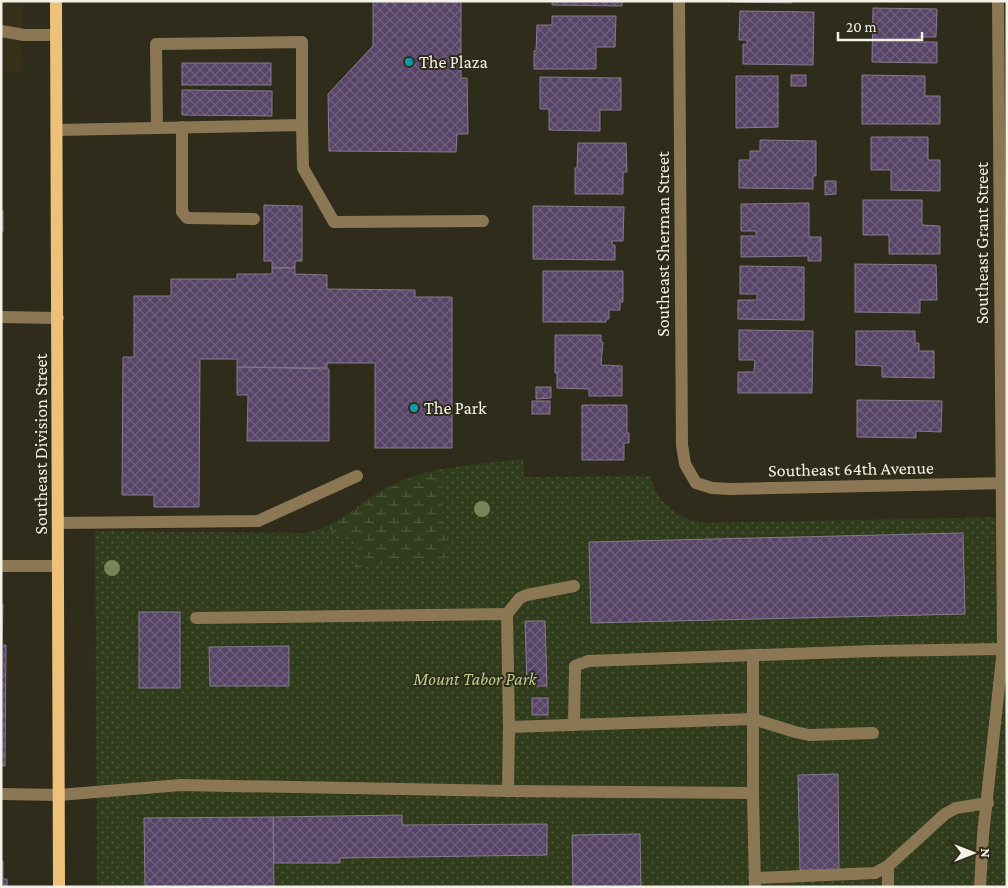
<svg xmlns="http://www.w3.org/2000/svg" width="1008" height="888" font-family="'Crimson Pro',serif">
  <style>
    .built { fill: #373119 }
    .grass { fill: url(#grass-dots) }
    .wetland { fill: url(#wetland-marsh) }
    .building { fill: url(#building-cross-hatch); stroke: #847b8d }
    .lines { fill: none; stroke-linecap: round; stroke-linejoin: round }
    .minor { stroke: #8c7755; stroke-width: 12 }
    .major { stroke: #eec17a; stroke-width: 12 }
    .tree { fill: #78855a }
    .culture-dot { fill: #0f9aa8; stroke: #302c1b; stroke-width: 2 }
    .labels { text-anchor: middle; stroke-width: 4; stroke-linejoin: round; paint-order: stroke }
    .poi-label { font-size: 18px; fill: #f4f1e7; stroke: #302c1b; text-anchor: start }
    .street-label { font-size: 18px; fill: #f4f1e7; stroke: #302c1b }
    .park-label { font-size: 18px; font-style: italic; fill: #b3cd8d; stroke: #302c1b }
  </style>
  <defs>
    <pattern id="grass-dots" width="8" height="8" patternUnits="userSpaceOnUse" patternTransform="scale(1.25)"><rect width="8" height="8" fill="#303c1b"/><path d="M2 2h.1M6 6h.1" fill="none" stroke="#4f593c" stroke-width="1.8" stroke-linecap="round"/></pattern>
    <pattern id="wetland-marsh" width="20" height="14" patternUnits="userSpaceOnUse" patternTransform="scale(1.25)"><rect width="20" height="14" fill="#303c1b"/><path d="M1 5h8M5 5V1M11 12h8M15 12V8" fill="none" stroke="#4f593c"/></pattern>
    <pattern id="building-cross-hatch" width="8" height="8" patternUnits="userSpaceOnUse" patternTransform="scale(1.25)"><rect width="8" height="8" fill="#574467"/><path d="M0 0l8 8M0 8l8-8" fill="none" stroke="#705f7d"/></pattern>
  </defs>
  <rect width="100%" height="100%" fill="#302c1b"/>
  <path class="built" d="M1,1H23L21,72L1,73Z"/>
  <path class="grass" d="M523,459L524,477L650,476C656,503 678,519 705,523L1007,517V887H97L95,531L303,533C340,529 363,497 396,483C437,466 480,464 523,459Z"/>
  <path class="wetland" d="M443,469L442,518L447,536L448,557L353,568L359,560L356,540L324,528C366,508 394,476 443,469Z"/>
  <g class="building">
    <path d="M373,1H461V78H467L468,134H457L456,152L329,151L328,94L373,46Z"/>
    <path d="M552,1H622V6L552,5Z"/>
    <path d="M734,1H792V3L734,2Z"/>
    <path d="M873,8L937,9L936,37H919V42H937V63L872,62Z"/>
    <path d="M740,11L814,12L813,65L743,64V44H747V40H739Z"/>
    <path d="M552,16H616L615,47H596V69H534V51H536L537,25H552Z"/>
    <rect x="182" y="63" width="89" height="22"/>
    <rect x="791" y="75" width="15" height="11"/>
    <path d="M862,75L925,76V96H940V124H862Z"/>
    <path d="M736,76H778V127L736,128Z"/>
    <path d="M540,77L621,78V110H600V131L549,130V109H540Z"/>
    <path d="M182,90L272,91V116L182,115Z"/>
    <path d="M871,137H928V160H940V191L891,190V170H871Z"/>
    <path d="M760,140L816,141V176H813V189L739,188V160H750V151H760Z"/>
    <path d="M578,143H626L627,172H623V194H575V168H577Z"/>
    <path d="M825,181H836V194L825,195Z"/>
    <path d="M863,200H922V225L940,226V254H889V235H863Z"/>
    <path d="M809,203V237H821V261H808V256L741,257V236H756V231H741V204Z"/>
    <path d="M264,205L302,206V261H295V268H272V261H264Z"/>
    <path d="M533,206L624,207L623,241H612V245H615V260L533,259Z"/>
    <rect x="1" y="211" width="2" height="20"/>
    <path d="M855,264L936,265L937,300H920V313L855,312Z"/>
    <path d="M740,266L804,267V320L738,319V300H757V294H740Z"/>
    <path d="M272,268H295V274L327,275V289L415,290V297H452V448H375V363H327V368L237,367V359H200L199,507H154V495H122L123,357H134V296H171V279H237V274H272Z"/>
    <path d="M543,271H623V302H620V310H609V319H606V322H543Z"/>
    <path d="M739,330L813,331L812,393H738V372H754L755,360H739Z"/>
    <path d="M856,331H915V343H919V351H934V378L882,377V366L856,365Z"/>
    <path d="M555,335H601V342H603L601,365L622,366V396H589V389L557,388V373H555Z"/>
    <path d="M237,367L329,369V441H247L248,395H237Z"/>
    <path d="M536,387H551V398L536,399Z"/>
    <path d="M857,400L942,401L941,432L916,431V438L857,437Z"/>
    <rect x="532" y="401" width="18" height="13"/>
    <path d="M582,405H627V433H629V443H624V460H582Z"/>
    <path d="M963,533L965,614L591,623L589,542Z"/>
    <path d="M1,604H3L2,645H6L5,766H1Z"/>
    <rect x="139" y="612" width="41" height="76"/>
    <path d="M525,621H545L547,686H527Z"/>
    <path d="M289,646V686H210L209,647Z"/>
    <rect x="532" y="698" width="16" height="17"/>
    <path d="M838,774L839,870H800L798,775Z"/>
    <path d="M402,815V825L547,824V855L340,858V863H274L273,817Z"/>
    <path d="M273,817L274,887H145L144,818Z"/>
    <path d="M640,834L641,887H573L572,835Z"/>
    <path d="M1,861H3V879H7V887H1Z"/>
  </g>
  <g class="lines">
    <g class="minor">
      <path d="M679,1L682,445L685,464L696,483L712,488L730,489L1007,483"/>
      <path d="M1,31L24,35H56"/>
      <path d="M182,127V212L187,218L254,219"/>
      <path d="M157,128L156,44L302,42V125"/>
      <path d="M57,130L302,125L303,168L334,222L483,221"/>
      <path d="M1,317L58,318"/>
      <path d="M58,523L258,521L357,476"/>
      <path d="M1,566H58"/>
      <path d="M507,614L520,598L527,595L574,586"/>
      <path d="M196,618L507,614L509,727L508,791"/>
      <path d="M753,655V793L755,887"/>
      <path d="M574,724L575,666L588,661L873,651L1003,649"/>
      <path d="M509,727L753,719L795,732L809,735L873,733"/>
      <path d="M1,794L59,795L181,785L508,791L753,793"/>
      <path d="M888,866V887"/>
      <path d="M756,878L875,873L888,866L945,814L956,808L988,803"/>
      <path d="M980,887L983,835L1003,649L998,1"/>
    </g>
    <path class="major" d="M56,1L59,887"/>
  </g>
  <g class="tree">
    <circle cx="482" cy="509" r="8"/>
    <circle cx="112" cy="568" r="8"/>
  </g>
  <g class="culture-dot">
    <circle cx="409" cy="62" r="5"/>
    <circle cx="414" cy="408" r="5"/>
  </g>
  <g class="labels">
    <g class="poi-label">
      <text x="419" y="68">The Plaza</text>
      <text x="424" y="414">The Park</text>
    </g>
    <g class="street-label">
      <text transform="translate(982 243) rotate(-90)" y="6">Southeast Grant Street</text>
      <text transform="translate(663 244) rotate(-90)" y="6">Southeast Sherman Street</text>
      <text transform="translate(41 444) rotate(-90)" y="6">Southeast Division Street</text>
      <text transform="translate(851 469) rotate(-1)" y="6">Southeast 64th Avenue</text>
    </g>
    <g class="park-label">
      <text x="475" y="685">Mount Tabor Park</text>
    </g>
  </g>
  <rect width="1008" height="888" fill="none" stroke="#f4f1e7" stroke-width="5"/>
  <g transform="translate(973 853) rotate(90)" stroke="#302c1b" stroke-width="4" paint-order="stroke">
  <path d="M0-4L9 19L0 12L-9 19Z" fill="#f4f1e7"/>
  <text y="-8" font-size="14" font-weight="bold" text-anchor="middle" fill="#f4f1e7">N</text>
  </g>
  <path d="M838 32v8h84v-8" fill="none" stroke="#f4f1e7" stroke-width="2.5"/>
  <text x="846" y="32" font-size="15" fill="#f4f1e7" stroke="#302c1b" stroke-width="4" paint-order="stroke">20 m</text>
</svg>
